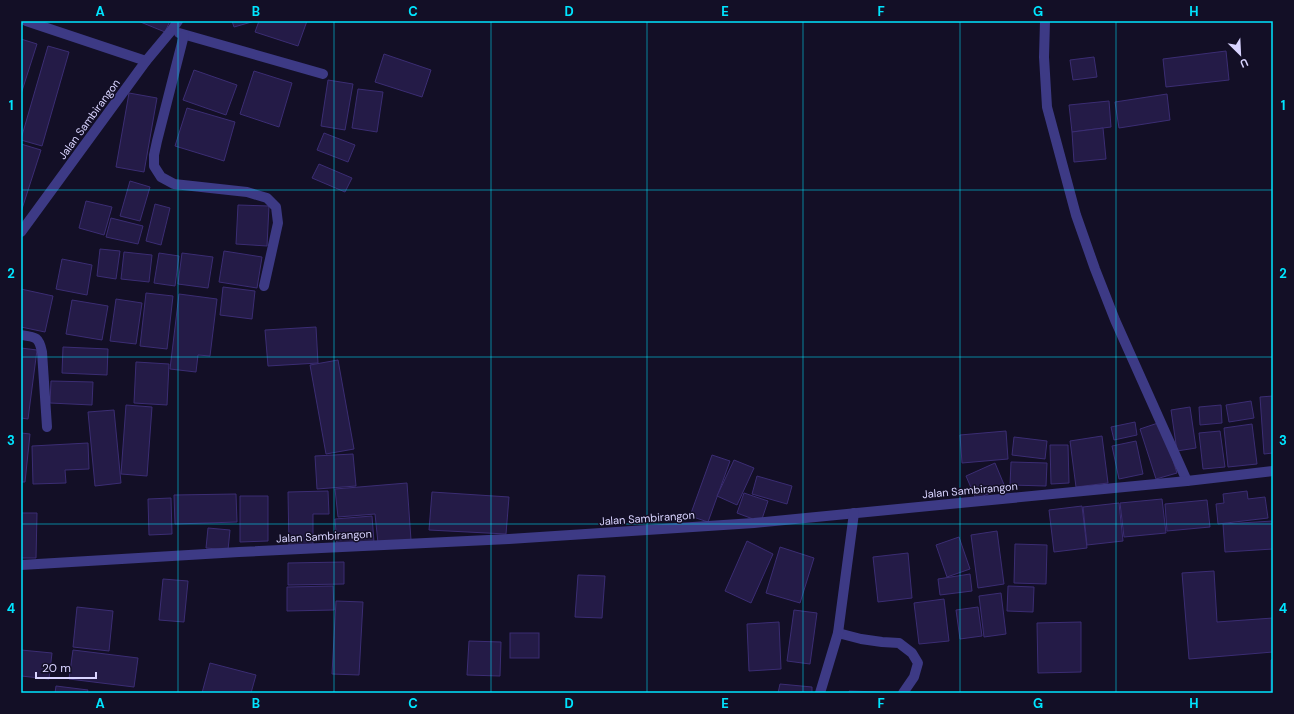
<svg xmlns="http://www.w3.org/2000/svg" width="1294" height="714" font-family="'DM Sans',sans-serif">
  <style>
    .building { fill: #241b47; stroke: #3b2d73 }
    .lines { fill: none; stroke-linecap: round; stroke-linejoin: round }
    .minor { stroke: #3d3a85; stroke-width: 10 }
    .grid { fill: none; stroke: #00e5ff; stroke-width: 1; stroke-opacity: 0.55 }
    .labels { text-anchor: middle; stroke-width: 3; stroke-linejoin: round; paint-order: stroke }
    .street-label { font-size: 11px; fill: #d9d4ff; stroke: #130f26 }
    .neatline { fill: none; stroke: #00e5ff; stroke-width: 1.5 }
    .grid-label { font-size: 13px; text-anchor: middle; font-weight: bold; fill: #00e5ff }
  </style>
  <rect width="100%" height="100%" fill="#130f26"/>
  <g class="building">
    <path d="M138,21H170L165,32Z"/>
    <path d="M232,21H255L234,27Z"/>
    <path d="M259,21H307L298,46L255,32Z"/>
    <path d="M21,39L37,44L21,94Z"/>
    <path d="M48,46L69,52L42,146L21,140V139Z"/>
    <path d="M1226,51L1229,80L1166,87L1163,59Z"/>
    <path d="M384,54L431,70L422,97L375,82Z"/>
    <path d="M1094,57L1097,77L1073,80L1070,60Z"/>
    <path d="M194,70L237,85L226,115L183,100Z"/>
    <path d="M254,71L292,83L279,127L240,114Z"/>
    <path d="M328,80L353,84L345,130L321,126Z"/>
    <path d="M358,89L383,92L377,132L352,128Z"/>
    <path d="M129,93L157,98L144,172L116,167Z"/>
    <path d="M1167,94L1170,120L1119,128L1115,102Z"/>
    <path d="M1109,101L1111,127L1072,132L1069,105Z"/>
    <path d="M187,108L235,122L224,161L175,146Z"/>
    <path d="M1103,128L1106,159L1074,162L1072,132Z"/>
    <path d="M324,133L355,145L348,162L317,150Z"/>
    <path d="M21,144L41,150L21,212Z"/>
    <path d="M319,164L352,178L345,192L312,178Z"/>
    <path d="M130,181L150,187L140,221L120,216Z"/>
    <path d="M86,201L112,207L104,235L79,228Z"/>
    <path d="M155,204L170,208L161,245L146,241Z"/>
    <path d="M238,205L269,206L267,246L236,244Z"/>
    <path d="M111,218L143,226L138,244L106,237Z"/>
    <path d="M100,249L120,251L116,279L97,276Z"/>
    <path d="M224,251L262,257L257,288L219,282Z"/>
    <path d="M124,252L152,255L149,282L121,279Z"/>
    <path d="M159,253L179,256L175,286L154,283Z"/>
    <path d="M182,253L213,257L208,288L178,284Z"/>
    <path d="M62,259L92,265L87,295L56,289Z"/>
    <path d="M223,287L255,291L252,319L220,315Z"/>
    <path d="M21,289L53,296L45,332L21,327Z"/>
    <path d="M146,293L173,296L167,349L140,346Z"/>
    <path d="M179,294L217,299L210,356L198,355L196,372L170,369Z"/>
    <path d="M116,299L142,303L136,344L110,341Z"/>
    <path d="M72,300L108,306L102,340L66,334Z"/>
    <path d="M316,327L318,363L268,366L265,330Z"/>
    <path d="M63,347L108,349L107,375L62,373Z"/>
    <path d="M21,348L37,350L28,419L21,418Z"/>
    <path d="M338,360L354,449L326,454L310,365Z"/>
    <path d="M136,362L169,364L167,405L134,403Z"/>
    <path d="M51,381L93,382L92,405L50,403Z"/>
    <path d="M1273,396V453L1264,454L1260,397Z"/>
    <path d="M1251,401L1254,418L1229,422L1226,405Z"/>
    <path d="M126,405L152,407L147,476L121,474Z"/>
    <path d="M1221,405L1222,423L1200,425L1199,407Z"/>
    <path d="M1190,407L1196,448L1177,451L1171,410Z"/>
    <path d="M114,410L121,483L95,486L88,412Z"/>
    <path d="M1135,422L1137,435L1114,440L1111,427Z"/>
    <path d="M1161,422L1177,473L1156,479L1140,429Z"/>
    <path d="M1252,424L1257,464L1228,467L1224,428Z"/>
    <path d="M1006,431L1008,459L962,463L960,435Z"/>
    <path d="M1220,431L1225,467L1203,469L1199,433Z"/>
    <path d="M21,433L30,434L25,482H21Z"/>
    <path d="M1102,436L1108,483L1076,487L1070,441Z"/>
    <path d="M1014,437L1047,441L1045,459L1012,455Z"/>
    <path d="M1136,441L1143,474L1119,479L1112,446Z"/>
    <path d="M88,443L89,469L65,470L66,483L33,484L32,446Z"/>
    <path d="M1050,445H1068L1069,483L1051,484Z"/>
    <path d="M353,454L356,486L317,489L315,456Z"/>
    <path d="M712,455L730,461L708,522L690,516Z"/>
    <path d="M734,460L754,468L737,505L717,496Z"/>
    <path d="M1011,462L1047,463L1046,486L1010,485Z"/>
    <path d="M995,463L1005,487L976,499L966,476Z"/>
    <path d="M757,476L792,486L787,504L752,494Z"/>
    <path d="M407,483L411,540L378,543L375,514L338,517L335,489Z"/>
    <path d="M328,491L329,514H313V545L289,546L288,492Z"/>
    <path d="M1247,491L1248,499L1265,497L1268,518L1218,524L1216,504L1224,503L1223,494Z"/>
    <path d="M432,492L509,497L506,534L429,530Z"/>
    <path d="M744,493L768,501L761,522L737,513Z"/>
    <path d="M236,494L237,522L175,524L174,495Z"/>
    <path d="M240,496H268V541L240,542Z"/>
    <path d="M171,498L172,534L149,535L148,499Z"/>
    <path d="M1162,499L1166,533L1124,537L1120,503Z"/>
    <path d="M1207,500L1210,527L1167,531L1165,504Z"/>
    <path d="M1119,503L1123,541L1087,545L1083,507Z"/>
    <path d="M1082,506L1087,548L1054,552L1049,510Z"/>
    <path d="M21,513H37L36,558H21Z"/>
    <path d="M372,516L374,542L337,545L335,519Z"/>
    <path d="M1273,521V549L1225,552L1223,524Z"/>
    <path d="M208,528L230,530L228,550L206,548Z"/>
    <path d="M997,531L1004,584L978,588L971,535Z"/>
    <path d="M959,537L970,569L947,577L936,545Z"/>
    <path d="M747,541L773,554L751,603L725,591Z"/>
    <path d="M1015,544L1047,545L1046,584L1014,583Z"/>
    <path d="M780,547L814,558L800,603L766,593Z"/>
    <path d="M908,553L912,598L878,602L873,557Z"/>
    <path d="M344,562V584L288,585V563Z"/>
    <path d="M1214,571L1217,622L1273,618V652L1189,659L1182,573Z"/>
    <path d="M970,574L972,591L940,595L938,579Z"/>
    <path d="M578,575L605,576L602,618L575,617Z"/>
    <path d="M163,579L188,581L184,622L159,620Z"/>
    <path d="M333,586L334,610L287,611V587Z"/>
    <path d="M1008,586L1034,587L1033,612L1007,611Z"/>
    <path d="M1001,593L1006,634L984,637L979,596Z"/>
    <path d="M944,599L949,641L919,644L914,603Z"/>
    <path d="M336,601L363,602L359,675L332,674Z"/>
    <path d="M77,607L113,611L109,651L73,647Z"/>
    <path d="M978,607L982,636L960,639L956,610Z"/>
    <path d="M794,610L817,613L810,664L787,661Z"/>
    <path d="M779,622L781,669L749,671L747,624Z"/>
    <path d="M1081,622V672L1038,673L1037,623Z"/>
    <rect x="510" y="633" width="29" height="25"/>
    <path d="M469,641L501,642L500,676L467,675Z"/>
    <path d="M21,650L52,653L49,679L21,676Z"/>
    <path d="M73,650L138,658L134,687L69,679Z"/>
    <path d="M1273,659V693H1271V660Z"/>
    <path d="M210,663L256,675L251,693H202Z"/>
    <path d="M780,684L812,687V693H778Z"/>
    <path d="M56,686L88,690L87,693H55Z"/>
    <path d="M849,691L880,692V693H849Z"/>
  </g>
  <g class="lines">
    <g class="minor">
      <path d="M26,21L146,61"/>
      <path d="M1045,21L1044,57L1047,107L1076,215L1095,269L1115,320L1187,481"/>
      <path d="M179,33L323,74"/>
      <path d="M184,35L157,141L154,155V166L161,177L174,184L247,192L267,198L276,207L278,223L264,286"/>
      <path d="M21,232L146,61L171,31L178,21"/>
      <path d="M21,335C36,337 39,337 42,352L47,427"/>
      <path d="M21,565L239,552L509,539L754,523L1187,481L1273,471"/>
      <path d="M838,633L861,639L882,642L899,643L912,653L918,663L914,677L903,693"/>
      <path d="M820,693L838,633L854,513"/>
    </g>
  </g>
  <path class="grid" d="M178,21V693M334,21V693M491,21V693M647,21V693M803,21V693M960,21V693M1116,21V693M21,190H1273M21,357H1273M21,524H1273"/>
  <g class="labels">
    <g class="street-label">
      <text transform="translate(89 119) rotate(-54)" y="4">Jalan Sambirangon</text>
      <text transform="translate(970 490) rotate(-5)" y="4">Jalan Sambirangon</text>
      <text transform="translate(647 518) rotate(-4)" y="4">Jalan Sambirangon</text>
      <text transform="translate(324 536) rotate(-3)" y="4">Jalan Sambirangon</text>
    </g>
  </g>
  <rect width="1294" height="714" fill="none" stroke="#130f26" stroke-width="44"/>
  <g transform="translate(1240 54) rotate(156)" stroke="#130f26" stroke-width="3" paint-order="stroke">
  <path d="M0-3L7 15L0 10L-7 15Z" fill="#d9d4ff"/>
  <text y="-6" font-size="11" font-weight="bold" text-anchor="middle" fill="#d9d4ff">U</text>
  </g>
  <path d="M36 672v6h60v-6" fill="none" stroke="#d9d4ff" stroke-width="2"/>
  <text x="42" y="672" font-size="12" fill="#d9d4ff" stroke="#130f26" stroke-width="3" paint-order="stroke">20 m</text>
  <rect x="22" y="22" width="1250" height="670" class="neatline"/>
  <g class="grid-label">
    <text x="100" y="16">A</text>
    <text x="256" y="16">B</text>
    <text x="413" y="16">C</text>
    <text x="569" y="16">D</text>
    <text x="725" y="16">E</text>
    <text x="881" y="16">F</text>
    <text x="1038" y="16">G</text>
    <text x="1194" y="16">H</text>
    <text x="11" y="110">1</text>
    <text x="1283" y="110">1</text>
    <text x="11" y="278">2</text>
    <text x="1283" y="278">2</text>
    <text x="11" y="445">3</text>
    <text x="1283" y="445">3</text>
    <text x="11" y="613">4</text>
    <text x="1283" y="613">4</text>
    <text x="100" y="708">A</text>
    <text x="256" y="708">B</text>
    <text x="413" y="708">C</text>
    <text x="569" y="708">D</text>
    <text x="725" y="708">E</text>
    <text x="881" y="708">F</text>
    <text x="1038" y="708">G</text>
    <text x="1194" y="708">H</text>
  </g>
</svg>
